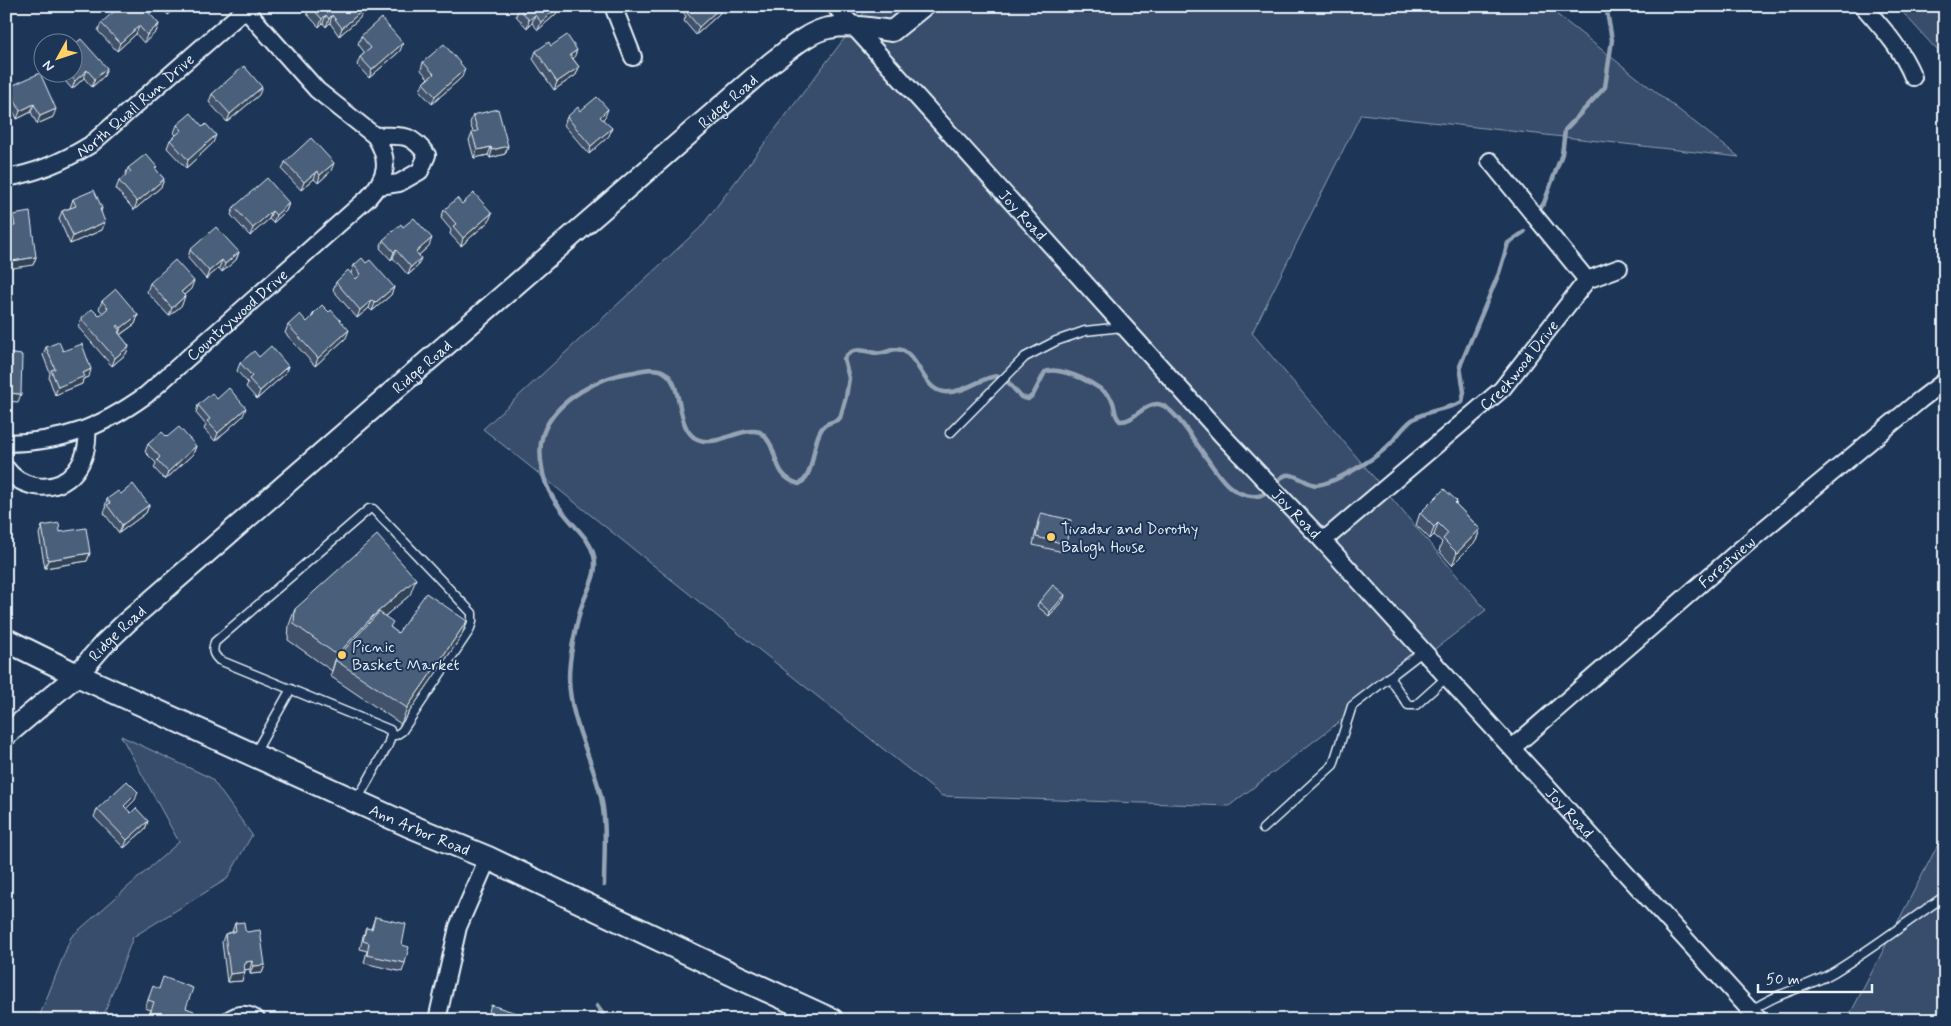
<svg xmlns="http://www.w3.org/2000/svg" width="1951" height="1026" font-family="Mynerve,sans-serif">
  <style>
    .green { fill: #374d6c; stroke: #909fb2 }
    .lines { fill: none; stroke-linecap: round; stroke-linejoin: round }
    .stream { stroke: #95a4b5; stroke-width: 4.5 }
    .service-casing { stroke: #e8f1f8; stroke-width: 11 }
    .minor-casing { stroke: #e8f1f8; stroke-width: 20 }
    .tertiary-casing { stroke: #e8f1f8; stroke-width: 24 }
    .secondary-casing { stroke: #e8f1f8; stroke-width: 26 }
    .service { stroke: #1d3557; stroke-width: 8 }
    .minor { stroke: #1d3557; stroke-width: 16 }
    .tertiary { stroke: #1d3557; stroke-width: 20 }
    .secondary { stroke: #1d3557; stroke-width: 22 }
    .wall { fill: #3f5169; stroke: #e8f1f8 }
    .shaded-wall { fill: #334255; stroke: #e8f1f8 }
    .building { fill: #495e7a; stroke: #e8f1f8 }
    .poi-dot { fill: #ffd166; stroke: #1d3557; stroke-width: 2 }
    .labels { text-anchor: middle; stroke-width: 4; stroke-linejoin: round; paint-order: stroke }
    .street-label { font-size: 16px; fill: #e8f1f8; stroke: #1d3557 }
    .poi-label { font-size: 16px; fill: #e8f1f8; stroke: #1d3557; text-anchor: start }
  </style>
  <rect width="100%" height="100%" fill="#1d3557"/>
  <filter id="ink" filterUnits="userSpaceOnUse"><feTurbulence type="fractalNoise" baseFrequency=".02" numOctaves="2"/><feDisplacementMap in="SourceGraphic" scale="10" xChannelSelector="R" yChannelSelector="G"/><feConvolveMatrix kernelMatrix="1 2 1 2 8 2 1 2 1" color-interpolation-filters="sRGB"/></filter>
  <g filter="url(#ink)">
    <g class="green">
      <path d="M869,6H1546L1739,157L1361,114L1252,333L1486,610L1229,806L942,796L483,429L701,227Z"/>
      <path d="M1897,6H1945V59Z"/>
      <path d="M121,736L211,778L252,835L227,879L133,937L102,1020H38L71,937L179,842Z"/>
      <path d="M1945,831V1020H1847Z"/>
    </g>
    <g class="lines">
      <g class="stream">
        <path d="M1540,209L1544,203L1562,154L1565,130L1605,87L1612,40L1606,6"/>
        <path d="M1007,381L1021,397L1028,399L1033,395L1045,372C1060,365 1104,386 1112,400C1116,407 1113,415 1120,421C1134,422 1143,404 1157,404C1178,404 1210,471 1229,486C1238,494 1256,501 1267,492C1272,487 1277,479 1284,476C1293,471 1306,484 1316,485C1321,485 1329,482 1334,480C1352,472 1378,457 1391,443C1398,435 1404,426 1412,420C1426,410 1446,410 1462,402L1464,392L1460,366L1499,273L1508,243L1524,232"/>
        <path d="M604,885C604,854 608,820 599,789C589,753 570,717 569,679C569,656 575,632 580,611C585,593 599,575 594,556C591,543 582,534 573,524C559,508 545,491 542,468C540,457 539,446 543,434C555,400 600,376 634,372C643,370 656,367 664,372C684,383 675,429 697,439C717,448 740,426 760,432C781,447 769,475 799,484C816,475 811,441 823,427C827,422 836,422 840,418L846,397L849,378L844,359C851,347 863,350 875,353C885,356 893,345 904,351C920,360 924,390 944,392C965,394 984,375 999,376"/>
        <path d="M597,1006L607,1020"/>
      </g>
      <defs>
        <g id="service">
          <path d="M950,433L1025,357L1056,341L1085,331L1122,327"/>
          <path d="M1389,677L1408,705H1416L1447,677"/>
          <path d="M255,753L291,689"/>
          <path d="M357,800L388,745L391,735L390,730L219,660C213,654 212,651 215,642L369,509H373L472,613V622L469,631L402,731L396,735H391"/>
          <path d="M1263,829L1333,765L1352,706L1423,651"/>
          <path d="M1751,1011C1777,992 1807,988 1834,972C1872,949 1908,921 1945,896"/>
        </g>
        <g id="minor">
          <path d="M613,6L633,57"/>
          <path id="s1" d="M835,6L1221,434L1323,541L1759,1020"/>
          <path d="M1863,6C1884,30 1901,48 1913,77"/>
          <path d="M375,136C402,136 410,132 427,155L420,171L399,183L379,186"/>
          <path id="s2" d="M6,178C37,173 64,161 90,145L249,6"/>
          <path d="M1587,280L1619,268"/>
          <path id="s3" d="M6,443C63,442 100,428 146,395L368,198C387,177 391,161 375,136L317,90L245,9"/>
          <path d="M6,468C13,478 23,484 35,486C70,492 90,460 87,429"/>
          <path id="s4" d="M1323,541L1502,389L1587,280L1490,161"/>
          <path id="s5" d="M1512,748L1758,534L1920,400L1945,381"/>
          <path d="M229,1020C238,1013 248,1013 257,1020"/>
          <path d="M437,1020L458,927L488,858"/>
        </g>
        <g id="tertiary">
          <path id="s6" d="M6,735L77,675L103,645L127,622L771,63C787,51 809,31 829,28C849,24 871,28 892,31L923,6"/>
        </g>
        <g id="secondary">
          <path id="s7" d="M6,640L77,675L408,825L488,858L736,976L832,1020"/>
        </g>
      </defs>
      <use href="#service" class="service-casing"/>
      <use href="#minor" class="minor-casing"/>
      <use href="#tertiary" class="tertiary-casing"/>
      <use href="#secondary" class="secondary-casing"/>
      <use href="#service" class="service"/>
      <use href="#minor" class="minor"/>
      <use href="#tertiary" class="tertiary"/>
      <use href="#secondary" class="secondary"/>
    </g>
    <g class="wall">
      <path d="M160,6H179L168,15Z"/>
      <path d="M310,6L360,18L339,36L330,23L326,27L323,23L319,27L307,14Z"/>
      <path d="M514,6H559L556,14L538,30L532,23L527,28L516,16L518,10Z"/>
      <path d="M678,6H722L719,14L696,35L684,21L686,16Z"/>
      <path d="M101,23L159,24L156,32L144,43L136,34L117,51L98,31Z"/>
      <path d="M361,36L400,51L369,78L357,65L360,57L365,53L358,44Z"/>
      <path d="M72,46L107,68L104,76L92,87L84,78L72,89L57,72H72Z"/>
      <path d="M551,46L574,58L573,59L579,67L576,75L554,90L533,59L536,51Z"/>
      <path d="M423,62L462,77L432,104L420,91L423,83L428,78L421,70Z"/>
      <path d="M9,87L53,117L37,124L31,112L17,119L6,95Z"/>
      <path d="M212,94L259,95L227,122L209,102Z"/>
      <path d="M580,111L605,117L603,119L609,136L589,154L564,125L567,117Z"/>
      <path d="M473,115L508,146L505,154L490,158L488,155L474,158L469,140L473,132L470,123Z"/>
      <path d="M177,125L203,127L213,143L186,168L167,148L170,140L176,135L174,133Z"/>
      <path d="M285,162L331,171L318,183L314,179L301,190L282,170Z"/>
      <path d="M128,168L156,170L164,179L161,187L134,210L116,189L119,181L125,176Z"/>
      <path d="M73,199L102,208L101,212L102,230L70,244L59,219L62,211L70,208Z"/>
      <path d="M289,203L286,211L273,223L269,219L250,236L231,215L234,207Z"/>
      <path d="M462,204L489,221L461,246L450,234L451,230L441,218L444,210Z"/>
      <path d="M13,215L36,257L33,265L10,226V223Z"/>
      <path d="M403,227L429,246L419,255L418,266L408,275L393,258L391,260L380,248L383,240Z"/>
      <path d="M190,250L239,252L236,260L222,272L219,268L206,279L188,258Z"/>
      <path d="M366,263L394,287L391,295L372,311L369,308L357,318L333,290L336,282L351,273L354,265Z"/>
      <path d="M150,283L191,289L184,295L182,305L169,316L147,292Z"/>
      <path d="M102,301L138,315L135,324L120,335L129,346L126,354L112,366L78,327L81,319L99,316L103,313L99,309Z"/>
      <path d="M329,312L346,338L315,366L285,333L288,325L307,322L311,318L313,314Z"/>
      <path d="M46,347L63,351L89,377L83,379L82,384L55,395L49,378L50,373L43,355Z"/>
      <path d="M259,357L288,366L285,374L257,399L246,387L248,383L237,371L240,363Z"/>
      <path d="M217,399L243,416L215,441L204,429L206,425L196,413L198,405Z"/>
      <path d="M167,437L196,446L193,454L165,480L154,468L156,463L145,452L148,444Z"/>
      <path d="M121,494L149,505L146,513L119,533L104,513L106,508L105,507L107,499Z"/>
      <path d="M1457,501L1456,504L1480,529L1476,541L1452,565L1439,551L1442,542L1434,535L1430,539L1416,525L1420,513Z"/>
      <path d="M1041,513L1066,544L1063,552L1033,545L1038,521Z"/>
      <path d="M42,526L60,532L90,553L87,561L45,568L39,534Z"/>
      <path d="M410,595L385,616L391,628L398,633L461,637L401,724L330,676L332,671L288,640L289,625L295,609Z"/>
      <path d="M1064,599L1049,616L1037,606L1039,602Z"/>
      <path d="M135,800L126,808L131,813L148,821L145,829L124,848L94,817L97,809Z"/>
      <path d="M375,917L402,945L405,963L402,972L364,963L367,951L360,949L363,936L366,928L371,929Z"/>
      <path d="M235,923L245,930L265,965L262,973L250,974V969L244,970L242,981L227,982L222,942L225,934L232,932Z"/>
      <path d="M150,995L186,1008L191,1020H148L151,1010L145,1008Z"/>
    </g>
    <g class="shaded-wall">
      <path d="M173,6H179L168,15L171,7Z"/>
      <path d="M559,6L556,14L538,30L541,22Z"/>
      <path d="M722,6L719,14L696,35L699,27Z"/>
      <path d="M363,10L360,18L339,36L342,28Z"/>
      <path d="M326,15L323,23L319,27L322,19Z"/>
      <path d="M332,15L330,23L326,27L329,19Z"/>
      <path d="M535,15L532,23L527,28L529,20Z"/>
      <path d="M159,24L156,32L144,43L147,35Z"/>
      <path d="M139,26L136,34L117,51L120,43Z"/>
      <path d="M403,43L400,51L369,78L372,70Z"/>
      <path d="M577,50L574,58L567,63L570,55Z"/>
      <path d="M579,67L576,75L554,90L557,82Z"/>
      <path d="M107,68L104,76L92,87L95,79Z"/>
      <path d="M465,69L462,77L432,104L435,96Z"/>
      <path d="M87,70L84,78L72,89L75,81Z"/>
      <path d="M262,87L259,95L227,122L230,114Z"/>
      <path d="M34,104L31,112L17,119L20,111Z"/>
      <path d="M56,109L53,117L37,124L40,116Z"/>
      <path d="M608,109L605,117L597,125L600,117Z"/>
      <path d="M612,128L609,136L589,154L591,146Z"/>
      <path d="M216,135L213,143L186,168L188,160Z"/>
      <path d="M508,146L505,154L490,158L492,150Z"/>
      <path d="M491,147L488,155L474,158L477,150Z"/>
      <path d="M334,163L331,171L318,183L320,175Z"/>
      <path d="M317,171L314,179L301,190L304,182Z"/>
      <path d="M164,179L161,187L134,210L137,202Z"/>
      <path d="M289,203L286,211L273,223L276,215Z"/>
      <path d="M272,211L269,219L250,236L253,228Z"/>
      <path d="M492,213L489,221L461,246L463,238Z"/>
      <path d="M105,222L102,230L70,244L73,236Z"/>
      <path d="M432,238L429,246L413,260L416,252Z"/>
      <path d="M396,250L393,258L391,260L394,252Z"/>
      <path d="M239,252L236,260L222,272L225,264Z"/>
      <path d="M36,257L33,265L6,269V262Z"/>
      <path d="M421,258L418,266L408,275L411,267Z"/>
      <path d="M222,260L219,268L206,279L209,271Z"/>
      <path d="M194,281L191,289L178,300L181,292Z"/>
      <path d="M394,287L391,295L372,311L375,303Z"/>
      <path d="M185,296L182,305L169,316L172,308Z"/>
      <path d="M372,300L369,308L357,318L360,310Z"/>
      <path d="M138,315L135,324L118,336L121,328Z"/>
      <path d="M349,330L346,338L315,366L318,358Z"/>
      <path d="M129,346L126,354L112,366L115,358Z"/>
      <path d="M288,366L285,374L257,399L260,391Z"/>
      <path d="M91,369L89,377L83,379L82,384L55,395L58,387L83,373Z"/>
      <path d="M6,393L21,394L18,402L6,401Z"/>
      <path d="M246,408L243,416L215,441L218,433Z"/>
      <path d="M196,446L193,454L165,480L168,472Z"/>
      <path d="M149,505L146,513L119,533L122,525Z"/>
      <path d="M1438,523L1434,535L1430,539L1434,527Z"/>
      <path d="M1480,529L1476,541L1452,565L1457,553Z"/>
      <path d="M90,553L87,561L45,568L48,560Z"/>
      <path d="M416,579L410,595L367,631L335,660L332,671L337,655L373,616Z"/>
      <path d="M1065,595L1064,599L1049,616L1050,612Z"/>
      <path d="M467,621L461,637L401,724L407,708Z"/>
      <path d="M138,792L135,800L121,814L124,806Z"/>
      <path d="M148,821L145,829L124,848L127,840Z"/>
      <path d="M252,961L250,969L244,970V964L246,962Z"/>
      <path d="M265,965L262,973L250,974L253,966Z"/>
      <path d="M245,972L242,981L227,982L230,974Z"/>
    </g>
    <g class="building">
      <path d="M120,6H143L159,24L147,35L139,26L120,43L101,23Z"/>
      <path d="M310,6H359L363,10L342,28L332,15L329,19L326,15L322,19Z"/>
      <path d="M521,6H559L541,22L535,15L529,20L519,8Z"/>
      <path d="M688,6H722L699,27L687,13L691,10Z"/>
      <path d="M381,18L403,43L372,70L360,57L371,48L361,36Z"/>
      <path d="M567,35L577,50L570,55L579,67L557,82L536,51L549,42L551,46Z"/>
      <path d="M81,39L107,68L95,79L87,70L75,81L67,72H72V46Z"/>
      <path d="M444,44L465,69L435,96L423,83L434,74L423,62Z"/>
      <path d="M244,66L262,87L230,114L212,94Z"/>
      <path d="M40,73L56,109L40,116L34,104L20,111L9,87Z"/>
      <path d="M597,97L608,109L600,117L612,128L591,146L567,117L578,107L580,111Z"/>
      <path d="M498,109L508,146L492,150L491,147L477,150L472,132L478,131L473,115Z"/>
      <path d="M191,113L203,127L206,124L216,135L188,160L170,140L182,130L177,125Z"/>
      <path d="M311,138L334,163L320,175L317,171L304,182L285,162Z"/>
      <path d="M146,154L157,167L155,168L164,179L137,202L119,181L131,172L128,168Z"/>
      <path d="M267,178L289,203L276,215L272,211L253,228L234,207Z"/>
      <path d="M94,190L102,208L100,209L105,222L73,236L62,211L76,206L73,199Z"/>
      <path d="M474,193L492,213L463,238L453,226L456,224L444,210L457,198L462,204Z"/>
      <path d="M30,212L36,257L6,262V227L15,226L13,215Z"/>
      <path d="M414,218L432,238L416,252L421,258L411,267L396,250L394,252L383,240L401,224L403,227Z"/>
      <path d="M216,227L239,252L225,264L222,260L209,271L190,250Z"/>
      <path d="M362,258L366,263L370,260L394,287L375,303L372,300L360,310L336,282L348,270L356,279L361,274L354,265Z"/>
      <path d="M175,260L194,281L181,292L185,296L172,308L150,283Z"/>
      <path d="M116,289L138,315L121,328L118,325L116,326L120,331L118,332L129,346L115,358L81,319L92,309L99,316L108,308L102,301Z"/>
      <path d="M322,305L329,312L331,310L349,330L318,358L288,325L300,314L307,322L314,315L313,314Z"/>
      <path d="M59,342L63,351L82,344L91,369L83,373L85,376L58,387L51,370L55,369L46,347Z"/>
      <path d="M271,346L288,366L260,391L249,379L252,376L240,363L254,351L259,357Z"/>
      <path d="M6,353L22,355L21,394L6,393Z"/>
      <path d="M229,388L246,408L218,433L207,421L210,419L198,405L212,393L217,399Z"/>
      <path d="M179,427L196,446L168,472L157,460L160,457L148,444L162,432L167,437Z"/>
      <path d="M133,484L149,505L122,525L107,505L110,503L107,499L118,491L121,494Z"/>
      <path d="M1444,489L1457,501L1455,503L1480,529L1457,553L1443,539L1448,533L1438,523L1434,527L1420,513Z"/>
      <path d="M1041,513L1071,520L1066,544L1036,537Z"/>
      <path d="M59,523L60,532L86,528L90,553L48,560L42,526Z"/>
      <path d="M6,525L9,526L6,533Z"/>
      <path d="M377,535L416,579L373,616L337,655L294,624L295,609Z"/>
      <path d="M1053,585L1065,595L1050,612L1039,602Z"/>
      <path d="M426,593L467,621L407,708L335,660L379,612L393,622L390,627L398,633Z"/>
      <path d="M127,781L138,792L124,806L131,813L136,808L148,821L127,840L97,809Z"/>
      <path d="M375,917L406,924L402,945L409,947L405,963L367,955L369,943L363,941L366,928L372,929Z"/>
      <path d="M244,922L245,930L247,932L260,930L265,965L253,966L252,961L246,962V964H244L245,972L230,974L225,934L236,931L235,923Z"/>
      <path d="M163,977L193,988L186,1008L194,1011L191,1020H168L150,1014L154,1002L148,1000L153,986L159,989Z"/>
      <path d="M491,1005L523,1015L521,1020H486Z"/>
    </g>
  </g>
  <g class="poi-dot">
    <circle cx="1051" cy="537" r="5"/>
    <circle cx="342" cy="655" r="5"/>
  </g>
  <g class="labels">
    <g class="street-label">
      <text dy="6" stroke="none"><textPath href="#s6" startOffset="961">Ridge Road</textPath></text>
      <text dy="6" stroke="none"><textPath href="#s2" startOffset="151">North Quail Run Drive</textPath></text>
      <text dy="6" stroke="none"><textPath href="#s1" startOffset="281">Joy Road</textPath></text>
      <text dy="6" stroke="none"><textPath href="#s3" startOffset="272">Countrywood Drive</textPath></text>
      <text dy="6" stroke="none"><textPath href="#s4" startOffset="264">Creekwood Drive</textPath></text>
      <text dy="6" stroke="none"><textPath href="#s6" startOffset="556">Ridge Road</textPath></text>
      <text dy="6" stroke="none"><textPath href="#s1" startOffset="686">Joy Road</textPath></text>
      <text dy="6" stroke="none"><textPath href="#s5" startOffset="284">Forestview</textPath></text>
      <text dy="6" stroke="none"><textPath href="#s6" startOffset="151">Ridge Road</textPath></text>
      <text dy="6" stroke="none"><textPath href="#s1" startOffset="1091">Joy Road</textPath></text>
      <text dy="6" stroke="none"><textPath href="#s7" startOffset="455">Ann Arbor Road</textPath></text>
    </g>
    <g class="poi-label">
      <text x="1061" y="534">Tivadar and Dorothy<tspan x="1061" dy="18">Balogh House</tspan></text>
      <text x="352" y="652">Picnic<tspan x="352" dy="18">Basket Market</tspan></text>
    </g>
  </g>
  <rect width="1951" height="1026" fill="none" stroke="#1d3557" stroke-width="25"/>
  <rect x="12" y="12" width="1926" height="1001" fill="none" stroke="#e8f1f8" stroke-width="2" filter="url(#ink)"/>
  <g transform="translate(58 58) rotate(230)"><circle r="24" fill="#1d3557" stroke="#6e8097"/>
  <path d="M0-4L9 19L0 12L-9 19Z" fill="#ffd166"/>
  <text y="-8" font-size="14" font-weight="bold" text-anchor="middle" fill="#e8f1f8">N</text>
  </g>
  <path d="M1758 984v8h114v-8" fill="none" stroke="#e8f1f8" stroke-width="2.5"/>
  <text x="1766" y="984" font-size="15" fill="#e8f1f8" stroke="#1d3557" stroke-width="4" paint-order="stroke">50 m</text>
</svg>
